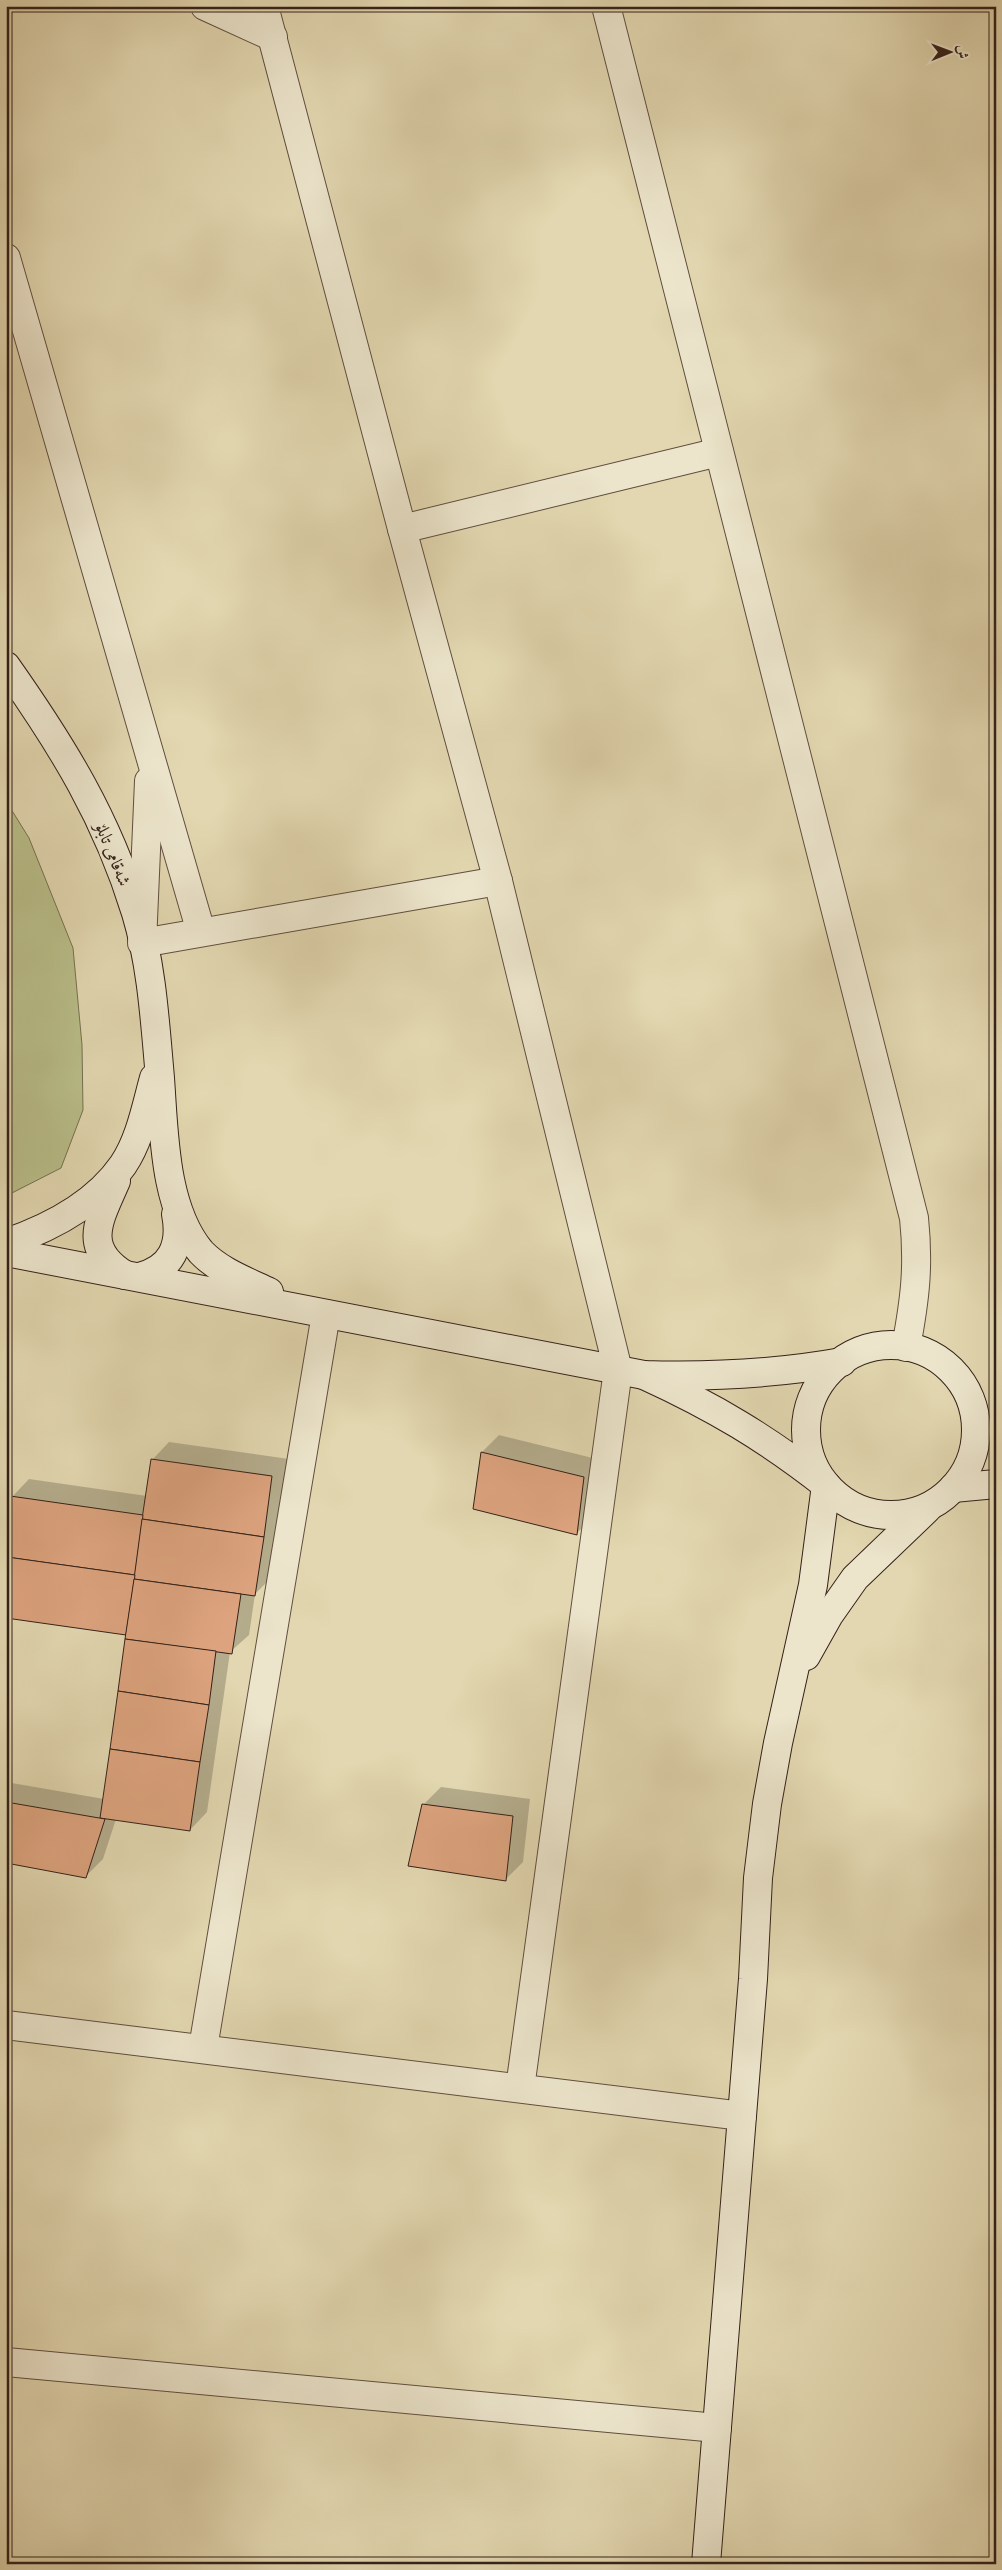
<svg xmlns="http://www.w3.org/2000/svg" width="1002" height="2570" font-family="'IM FELL DW Pica',Amiri,serif">
  <style>
    .green { fill: #b8bd88; stroke: #766f50 }
    .shadow { fill: #0003 }
    .building { fill: #dca37e; stroke: #342119 }
    .lines { fill: none; stroke-linecap: round; stroke-linejoin: round }
    .street-casing { stroke: #604e3f; stroke-width: 30 }
    .secondary-casing { stroke: #342119; stroke-width: 30 }
    .street { stroke: #ece5cc; stroke-width: 28 }
    .secondary { stroke: #ece5cc; stroke-width: 28 }
    .labels { text-anchor: middle; stroke-width: 5; stroke-linejoin: round; paint-order: stroke }
    .street-label { font-size: 18px; fill: #342119; stroke: #ece5cc }
  </style>
  <rect width="100%" height="100%" fill="#e2d7b0"/>
  <filter id="stains"><feTurbulence type="fractalNoise" baseFrequency=".004" numOctaves="4"/><feColorMatrix values="0 0 0 0 .2 0 0 0 0 .09 0 0 0 0 .02 0 0 0 .5 -.17"/></filter>
  <radialGradient id="worn" r=".72"><stop offset=".6" stop-color="#630" stop-opacity="0"/><stop offset="1" stop-color="#630" stop-opacity=".3"/></radialGradient>
  <path class="green" d="M6,801L29,838L73,948L82,1045L83,1110L61,1168L6,1196Z"/>
  <g class="shadow">
    <path d="M499,1435L601,1460L594,1516L577,1533L475,1508L482,1452Z"/>
    <path d="M169,1442L289,1459L272,1577L255,1594L249,1635L230,1652L207,1812L190,1830L116,1819L103,1859L86,1876L6,1861V1782L104,1799L127,1634L6,1616V1570L12,1497L29,1479L147,1496L152,1460Z"/>
    <path d="M441,1787L530,1799L523,1862L505,1880L423,1805Z"/>
  </g>
  <g class="building">
    <path d="M481,1452L584,1477L577,1535L473,1509Z"/>
    <path d="M151,1459L272,1476L264,1537L142,1519Z"/>
    <path d="M10,1496L143,1515L135,1575L6,1557V1526Z"/>
    <path d="M142,1519L264,1537L255,1596L134,1579Z"/>
    <path d="M7,1557L135,1575L126,1635L6,1618Z"/>
    <path d="M134,1579L241,1594L232,1654L125,1639Z"/>
    <path d="M125,1639L216,1651L209,1705L118,1691Z"/>
    <path d="M118,1691L209,1705L200,1762L110,1749Z"/>
    <path d="M110,1749L200,1762L190,1831L100,1818Z"/>
    <path d="M6,1802L105,1819L86,1878L6,1863Z"/>
    <path d="M422,1804L513,1816L506,1881L408,1866Z"/>
  </g>
  <g class="lines">
    <defs>
      <g id="street">
        <path d="M205,6L273,37"/>
        <path d="M264,6L402,529L498,881L618,1370L520,2088"/>
        <path d="M606,6L914,1218C919,1266 915,1299 906,1347"/>
        <path d="M6,258L201,932"/>
        <path d="M402,529L719,452"/>
        <path d="M149,781L142,943L498,881"/>
        <path d="M6,2025L742,2116"/>
        <path d="M203,2048L326,1314"/>
        <path d="M6,2362L717,2428"/>
      </g>
      <g id="secondary">
        <path d="M6,666C63,747 107,818 136,913C152,966 155,1023 160,1078C164,1133 164,1208 201,1252C219,1271 246,1281 269,1292"/>
        <path d="M116,1181C99,1220 81,1248 125,1275"/>
        <path d="M6,1243C50,1228 96,1204 123,1165C140,1140 146,1107 154,1078"/>
        <path d="M6,1252L644,1375C712,1377 775,1374 842,1362"/>
        <path d="M139,1277C172,1269 182,1245 176,1214"/>
        <circle cx="891" cy="1430" r="85"/>
        <path d="M644,1375C714,1407 766,1438 826,1485L813,1585L778,1743L767,1804L758,1878L753,1979L706,2564"/>
        <path d="M953,1488L996,1484"/>
        <path d="M806,1656L829,1615L855,1578L927,1509"/>
      </g>
    </defs>
    <use href="#street" class="street-casing"/>
    <use href="#secondary" class="secondary-casing"/>
    <use href="#street" class="street"/>
    <use href="#secondary" class="secondary"/>
  </g>
  <g class="labels">
    <g class="street-label">
      <text transform="translate(113 854) rotate(68)" y="6">شەقامی تابلۆ</text>
    </g>
  </g>
  <rect width="1002" height="2570" fill="none" stroke="#e2d7b0" stroke-width="25"/>
  <rect x="8" y="8" width="987" height="2555" fill="none" stroke="#342119" stroke-width="2.5"/>
  <rect x="12" y="12" width="977" height="2545" fill="none" stroke="#342119"/>
  <g transform="translate(950 52) rotate(89)" stroke="#ece5cc" stroke-width="4" paint-order="stroke">
  <path d="M0-4L9 19L0 12L-9 19Z" fill="#342119"/>
  <text y="-8" font-size="14" font-weight="bold" text-anchor="middle" fill="#342119">ش</text>
  </g>
  <rect width="100%" height="100%" filter="url(#stains)"/>
  <rect width="100%" height="100%" fill="url(#worn)"/>
</svg>
